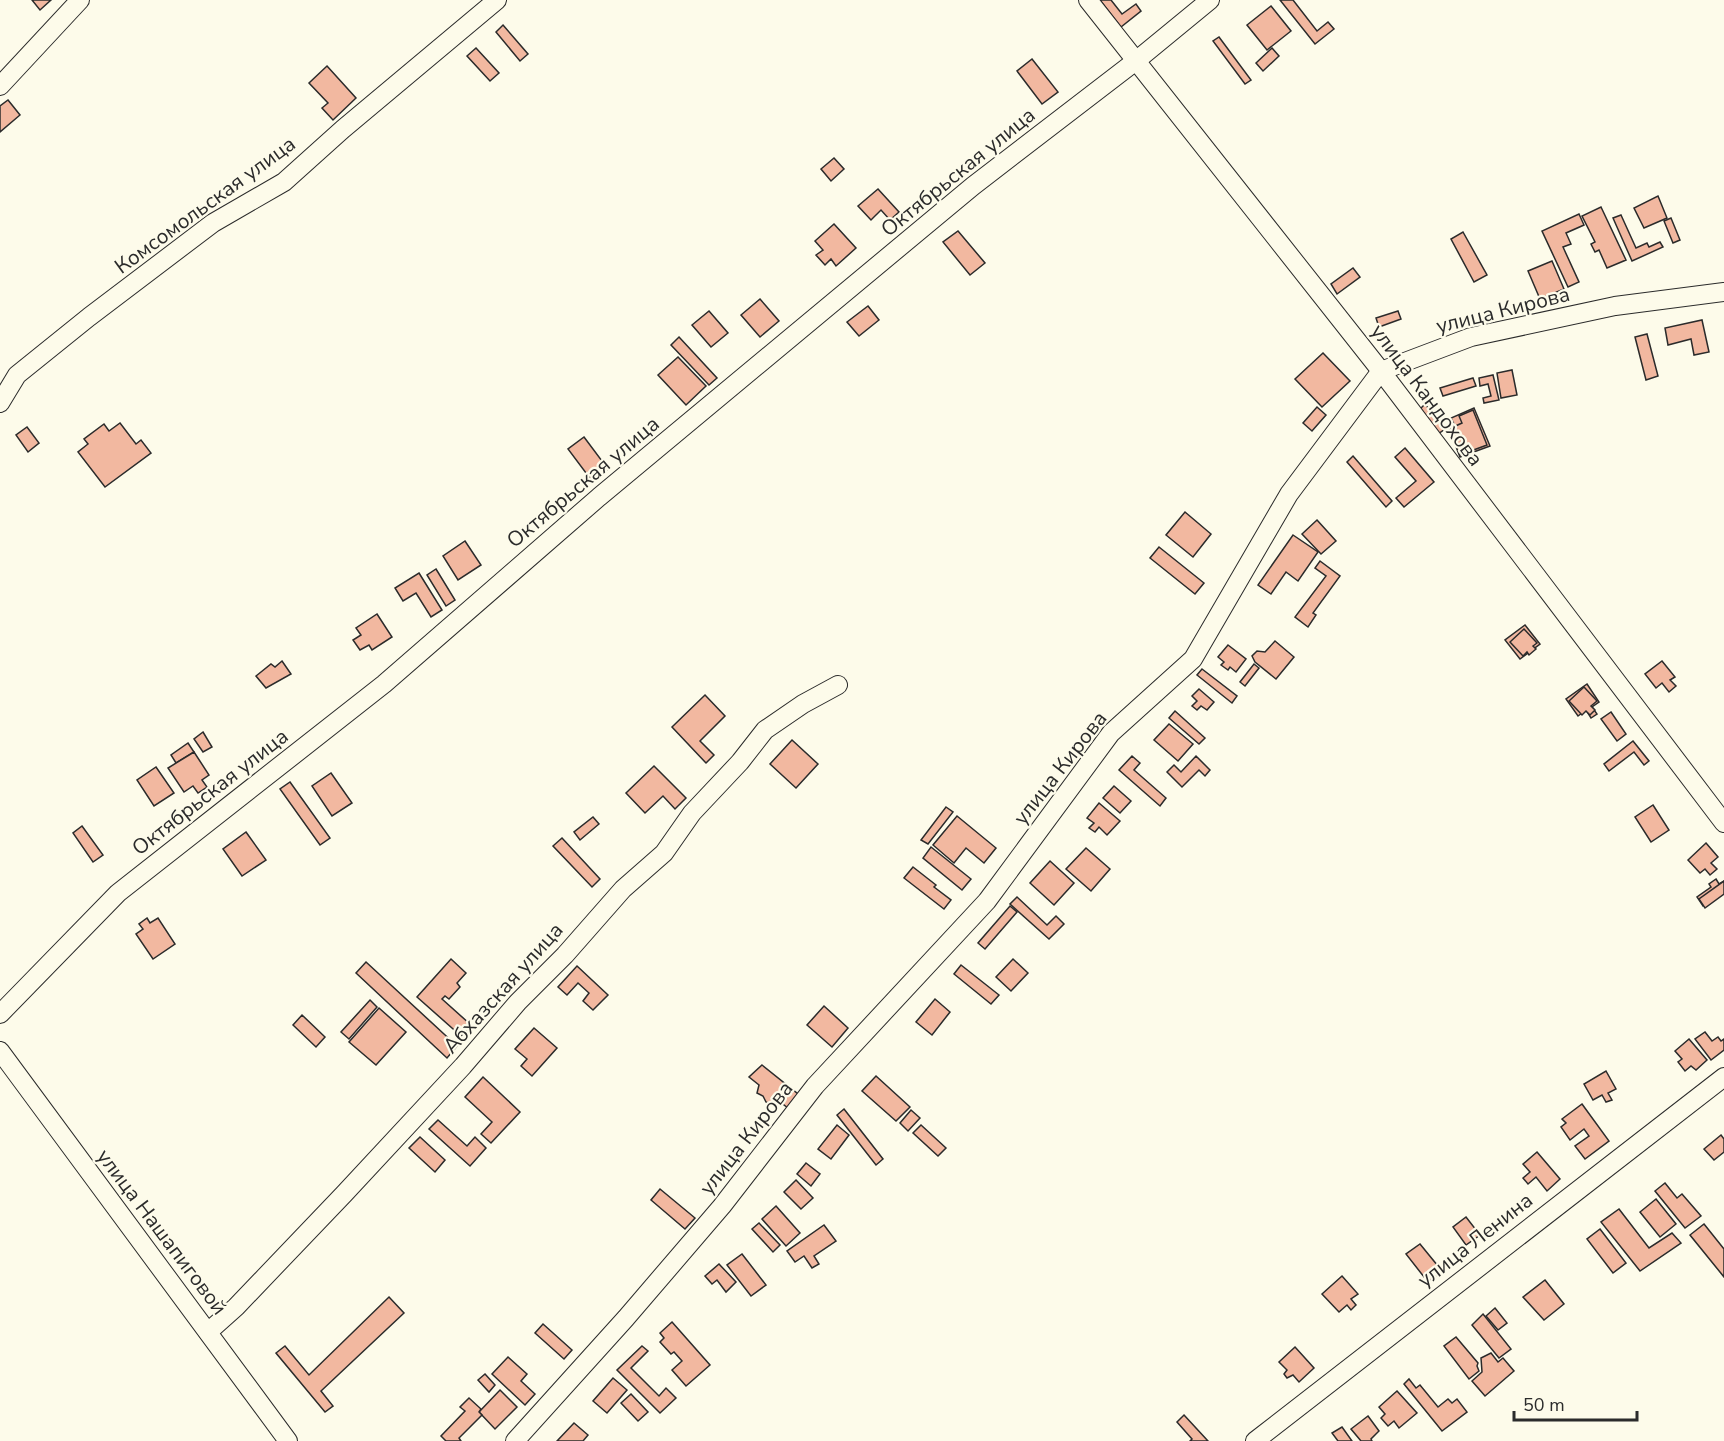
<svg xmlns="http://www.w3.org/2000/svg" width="1724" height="1441" font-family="'Nunito Sans',sans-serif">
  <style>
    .building { fill: #f2b8a0; stroke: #2b2b2b; stroke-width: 1.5 }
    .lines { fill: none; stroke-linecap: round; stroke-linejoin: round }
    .minor-casing { stroke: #2b2b2b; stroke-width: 20 }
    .minor { stroke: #fdfbea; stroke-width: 18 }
    .labels { text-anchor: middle; stroke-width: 4.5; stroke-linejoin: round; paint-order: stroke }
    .street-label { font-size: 21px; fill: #2b2b2b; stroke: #fdfbea }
  </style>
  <rect width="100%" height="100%" fill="#fdfbea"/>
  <g class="building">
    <path d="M32,0H51L40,10Z"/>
    <path d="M1100,0H1111L1122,14L1136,4L1141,11L1121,27Z"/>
    <path d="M1280,0H1293L1317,31L1328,22L1334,29L1315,44Z"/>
    <path d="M1271,6L1291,31L1267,50L1247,25Z"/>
    <path d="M503,25L528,54L520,61L496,32Z"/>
    <path d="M1219,37L1251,80L1245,84L1213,41Z"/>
    <path d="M476,48L499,73L490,81L467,56Z"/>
    <path d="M1272,48L1279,56L1263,71L1256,63Z"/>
    <path d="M1032,59L1058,92L1042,104L1017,71Z"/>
    <path d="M327,66L356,98L333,120L322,108L328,103L309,83Z"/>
    <path d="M8,100L20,115L0,132V106Z"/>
    <path d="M834,158L844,169L831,181L821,169Z"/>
    <path d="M878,189L899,212L890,220L881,210L871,220L858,206Z"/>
    <path d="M1658,196L1667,218L1644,228L1634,208Z"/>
    <path d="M1601,207L1626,260L1607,268L1599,250L1595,252L1591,244L1595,242L1582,216Z"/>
    <path d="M1579,214L1584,225L1566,233L1571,244L1563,247L1579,282L1568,287L1542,231Z"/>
    <path d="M1621,215L1636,248L1647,243L1649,247L1660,242L1663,247L1632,261L1613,218Z"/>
    <path d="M1671,218L1680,240L1673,243L1664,221Z"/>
    <path d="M834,224L856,248L836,266L831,259L825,265L816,255L823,250L815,241Z"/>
    <path d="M958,231L985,263L970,275L943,242Z"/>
    <path d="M1463,232L1487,275L1474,282L1451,239Z"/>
    <path d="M1552,261L1564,289L1540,299L1528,271Z"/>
    <path d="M1353,268L1360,277L1337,294L1331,284Z"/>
    <path d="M760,299L779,321L760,337L741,315Z"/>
    <path d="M868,306L879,320L859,336L847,322Z"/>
    <path d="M709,311L728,333L711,347L692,325Z"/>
    <path d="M1398,311L1401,319L1379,327L1376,318Z"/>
    <path d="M1702,320L1709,352L1694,355L1691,339L1668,345L1665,328Z"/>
    <path d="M1647,334L1658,376L1646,380L1635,337Z"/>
    <path d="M679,337L717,378L709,385L671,345Z"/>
    <path d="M1323,353L1350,381L1322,407L1295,379Z"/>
    <path d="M678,357L706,386L686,405L658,375Z"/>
    <path d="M1512,370L1517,395L1501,398L1497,373Z"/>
    <path d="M1493,375L1499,400L1484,403L1483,398L1491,396L1488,384L1480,386L1479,378Z"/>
    <path d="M1473,378L1476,386L1443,396L1440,388Z"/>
    <path d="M1425,404L1445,429L1438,434L1420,409Z"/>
    <path d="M1317,407L1326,415L1312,431L1303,423Z"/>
    <path d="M1474,408L1490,446L1460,457L1448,426L1454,424L1451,418Z"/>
    <path d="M1473,410L1487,445L1460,455L1449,429L1462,423L1459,416Z"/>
    <path d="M120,423L136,444L141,440L151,453L105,487L78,452L88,444L84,439L104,424L109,431Z"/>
    <path d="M27,427L39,443L28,452L16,435Z"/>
    <path d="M584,437L608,469L592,481L568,449Z"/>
    <path d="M1405,448L1434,482L1404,507L1396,498L1416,481L1395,457Z"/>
    <path d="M1353,456L1392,501L1386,507L1347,462Z"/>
    <path d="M1185,512L1211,534L1193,557L1166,535Z"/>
    <path d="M1317,520L1336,541L1321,554L1302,534Z"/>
    <path d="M1293,535L1318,552L1298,581L1286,572L1271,594L1258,585Z"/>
    <path d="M465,541L481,565L458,580L443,556Z"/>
    <path d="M1159,547L1204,583L1195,594L1150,558Z"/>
    <path d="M1320,561L1340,576L1313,613L1316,615L1308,627L1295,617L1326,576L1315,568Z"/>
    <path d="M436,569L455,600L446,606L427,575Z"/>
    <path d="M419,573L442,610L431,617L416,593L403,601L395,588Z"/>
    <path d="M377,614L392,637L372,650L369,645L360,650L353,640L361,635L356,628Z"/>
    <path d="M1525,625L1540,644L1520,659L1505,640Z"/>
    <path d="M1524,629L1537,643L1533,646L1536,649L1529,655L1527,652L1523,656L1510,642Z"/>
    <path d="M1275,641L1294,657L1276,679L1255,662L1252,656L1257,651L1265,652Z"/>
    <path d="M1228,645L1246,659L1236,672L1230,667L1228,670L1221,665L1224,662L1218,657Z"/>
    <path d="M282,661L291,674L266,688L256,676L271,664L275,667Z"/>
    <path d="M1662,661L1675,677L1670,680L1676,686L1669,692L1662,683L1656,688L1645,674Z"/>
    <path d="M1254,664L1259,668L1245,686L1240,682Z"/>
    <path d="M1202,669L1237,696L1232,703L1197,675Z"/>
    <path d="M1587,684L1599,702L1592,707L1597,714L1591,718L1586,710L1578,716L1566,699Z"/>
    <path d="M1584,687L1597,701L1591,706L1595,710L1590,715L1586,711L1582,715L1569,701Z"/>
    <path d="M1199,689L1214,702L1207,710L1201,706L1197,710L1192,706L1197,701L1192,696Z"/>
    <path d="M705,695L725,716L700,741L714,755L706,763L672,727Z"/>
    <path d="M1175,711L1205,738L1199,744L1169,718Z"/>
    <path d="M1611,712L1626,734L1617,741L1601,719Z"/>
    <path d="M1169,724L1193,744L1178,761L1154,740Z"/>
    <path d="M203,732L212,747L203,752L194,739Z"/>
    <path d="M792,740L818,764L796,788L770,764Z"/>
    <path d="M1633,741L1649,761L1644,765L1634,752L1609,771L1604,764Z"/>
    <path d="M188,743L194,752L176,763L171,755Z"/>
    <path d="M194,752L209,775L202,780L207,787L198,793L193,786L184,792L168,768Z"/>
    <path d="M1132,756L1140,763L1134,770L1166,798L1160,806L1119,770Z"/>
    <path d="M1196,756L1210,770L1205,776L1199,770L1182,787L1167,772L1174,765L1181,772Z"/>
    <path d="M654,766L686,798L675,809L663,796L645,813L626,793Z"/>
    <path d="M156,767L174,793L154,806L137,780Z"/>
    <path d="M331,773L352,803L332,816L312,786Z"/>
    <path d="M290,782L330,838L320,845L280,789Z"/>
    <path d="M1114,786L1131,801L1120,813L1103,798Z"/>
    <path d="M1099,803L1120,821L1107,835L1099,827L1095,832L1089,828L1094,823L1087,818Z"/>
    <path d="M1653,805L1669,830L1651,842L1635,817Z"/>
    <path d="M946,807L953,812L928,844L921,840Z"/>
    <path d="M957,816L996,848L984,863L966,848L954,863L933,845Z"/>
    <path d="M593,817L599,824L580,840L574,832Z"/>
    <path d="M82,826L103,855L93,862L73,833Z"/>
    <path d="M246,832L266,860L242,876L223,849Z"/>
    <path d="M562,838L600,879L592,887L553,846Z"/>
    <path d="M1706,843L1718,857L1711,863L1717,869L1710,875L1705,869L1700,873L1688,860Z"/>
    <path d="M931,847L971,879L962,890L923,858Z"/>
    <path d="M1086,848L1110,869L1091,891L1066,869Z"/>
    <path d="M1050,861L1074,883L1054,905L1030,883Z"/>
    <path d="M913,867L936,885L934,887L951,900L944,909L904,878Z"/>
    <path d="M1716,879L1719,884L1724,881V891L1703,906L1697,897L1711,887L1709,884Z"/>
    <path d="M1724,881V894L1705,908L1699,899Z"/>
    <path d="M1017,897L1047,925L1056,916L1064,924L1049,939L1010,904Z"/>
    <path d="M1010,906L1017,912L985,949L978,943Z"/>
    <path d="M147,918L150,923L158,918L175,944L153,959L136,934L143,929L139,924Z"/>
    <path d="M451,959L466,973L457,983L460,987L449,999L445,996L442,999L471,1025L461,1036L417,997Z"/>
    <path d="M1013,959L1028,973L1011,991L996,977Z"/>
    <path d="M366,962L457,1046L447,1058L356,973Z"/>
    <path d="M961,965L999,995L991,1004L954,974Z"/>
    <path d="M577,966L608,995L593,1010L583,1001L589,993L578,983L567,995L558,987Z"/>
    <path d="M935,999L950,1012L932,1035L916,1022Z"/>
    <path d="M370,1000L377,1007L349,1039L341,1032Z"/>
    <path d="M824,1006L848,1028L832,1047L807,1025Z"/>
    <path d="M379,1008L406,1032L376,1065L349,1042Z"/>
    <path d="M302,1015L325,1037L316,1047L293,1025Z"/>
    <path d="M534,1028L557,1048L532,1076L521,1066L527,1059L515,1049Z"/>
    <path d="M1705,1032L1712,1041L1718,1037L1721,1041L1724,1039V1050L1711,1060L1695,1039Z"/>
    <path d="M1689,1039L1707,1060L1696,1070L1691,1066L1685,1071L1678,1062L1682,1059L1675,1051Z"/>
    <path d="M762,1065L798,1094L788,1108L780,1102L773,1106L766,1102L763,1096L757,1093L759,1085L749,1077Z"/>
    <path d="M1606,1071L1616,1089L1608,1093L1612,1100L1606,1102L1602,1095L1593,1100L1584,1084Z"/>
    <path d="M876,1076L910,1107L896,1121L862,1091Z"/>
    <path d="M483,1077L520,1112L491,1143L481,1134L492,1122L465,1097Z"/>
    <path d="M1582,1104L1609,1141L1585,1159L1575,1146L1589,1136L1584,1129L1570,1140L1561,1127L1566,1123L1562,1119Z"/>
    <path d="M844,1109L883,1159L876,1165L837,1115Z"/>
    <path d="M911,1110L920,1118L908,1131L900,1123Z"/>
    <path d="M438,1120L467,1146L475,1137L486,1148L470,1166L429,1129Z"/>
    <path d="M837,1125L849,1135L831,1159L818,1149Z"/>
    <path d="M921,1125L946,1148L938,1156L913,1133Z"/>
    <path d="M1721,1135L1724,1139V1152L1714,1160L1704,1149Z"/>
    <path d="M420,1137L445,1160L435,1172L409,1148Z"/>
    <path d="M1537,1152L1560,1179L1547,1191L1536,1177L1528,1184L1523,1178L1530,1172L1523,1164Z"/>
    <path d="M806,1163L820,1174L811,1186L797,1174Z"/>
    <path d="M796,1180L813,1198L801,1209L784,1192Z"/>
    <path d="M1665,1183L1677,1198L1682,1194L1701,1216L1685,1228L1655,1191Z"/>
    <path d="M660,1189L695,1218L685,1229L651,1200Z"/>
    <path d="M1656,1199L1676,1224L1660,1237L1640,1212Z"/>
    <path d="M776,1206L800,1233L786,1246L762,1219Z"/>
    <path d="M1619,1209L1649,1248L1672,1233L1681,1243L1640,1271L1601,1222Z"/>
    <path d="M1466,1217L1480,1235L1466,1245L1453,1227Z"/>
    <path d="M759,1223L780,1245L773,1252L752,1229Z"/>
    <path d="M1704,1224L1724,1249V1277L1690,1235Z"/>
    <path d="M824,1225L836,1241L814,1256L819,1264L812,1268L804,1256L795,1262L787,1251Z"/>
    <path d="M1600,1229L1626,1263L1613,1273L1587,1239Z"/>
    <path d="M1420,1244L1442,1271L1428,1282L1406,1254Z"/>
    <path d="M742,1254L766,1285L751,1296L727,1265Z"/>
    <path d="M719,1264L736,1282L726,1292L717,1280L712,1284L705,1276Z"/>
    <path d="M1342,1276L1358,1294L1351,1299L1356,1305L1351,1310L1347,1305L1339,1312L1322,1294Z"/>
    <path d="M1545,1280L1564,1304L1544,1320L1523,1297Z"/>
    <path d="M389,1297L404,1313L321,1391L333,1406L325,1412L276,1353L285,1346L309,1375Z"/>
    <path d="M1495,1308L1507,1323L1498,1330L1486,1316Z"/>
    <path d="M1483,1314L1511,1349L1499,1358L1472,1325Z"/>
    <path d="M672,1322L710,1365L686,1386L672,1370L682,1361L674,1352L671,1354L660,1342L664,1338L660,1333Z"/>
    <path d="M543,1324L572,1350L564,1359L535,1333Z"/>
    <path d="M1456,1337L1478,1363L1477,1366L1479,1371L1469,1379L1444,1346Z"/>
    <path d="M642,1346L648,1351L631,1368L659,1396L666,1388L676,1398L660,1413L617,1370Z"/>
    <path d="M1295,1347L1314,1368L1299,1382L1293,1375L1287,1378L1284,1374L1287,1370L1279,1362Z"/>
    <path d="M1491,1353L1498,1362L1503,1358L1514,1371L1485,1396L1472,1381L1482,1372L1481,1358Z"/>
    <path d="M508,1357L527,1374L521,1381L535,1394L525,1405L492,1374Z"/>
    <path d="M485,1374L495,1385L489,1392L478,1380Z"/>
    <path d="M613,1378L627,1390L607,1413L593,1401Z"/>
    <path d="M1409,1379L1416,1388L1420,1385L1438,1407L1448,1399L1452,1403L1457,1399L1467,1412L1442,1431L1404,1384Z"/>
    <path d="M500,1390L517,1407L495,1429L479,1412Z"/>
    <path d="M1397,1391L1417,1413L1399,1428L1394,1421L1388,1426L1381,1418L1385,1414L1379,1407Z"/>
    <path d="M631,1394L648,1412L638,1421L621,1403Z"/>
    <path d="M469,1398L481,1409L479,1412L482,1415L459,1438L461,1441H446L441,1436L465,1411L460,1407Z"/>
    <path d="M1184,1415L1208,1441H1190L1192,1439L1177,1422Z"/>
    <path d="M1368,1416L1379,1431L1371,1439L1372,1441H1361L1351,1429Z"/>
    <path d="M574,1423L588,1435L583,1441H557Z"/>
    <path d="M1342,1427L1352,1441H1338L1332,1433Z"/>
  </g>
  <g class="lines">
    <defs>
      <g id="minor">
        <path d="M1088,0L1381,371L1724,823"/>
        <path d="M0,86L80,0"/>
        <path d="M0,403L17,375L89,317L213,223L284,182L343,129L497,0"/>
        <path d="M0,1014L118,893L384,684L599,497L973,186L1137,60L1210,0"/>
        <path d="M0,1051L288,1441"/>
        <path d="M208,1332L236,1307L344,1194L463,1066L518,1002L565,955L623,889L664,853L692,813L740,762L765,730L803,704L838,685"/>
        <path d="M515,1441L626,1318L722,1206L815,1086L987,901L1111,733L1193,659L1289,494L1381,371L1471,337L1615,306L1724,292"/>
        <path d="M1255,1441L1724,1077"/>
      </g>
    </defs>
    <use href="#minor" class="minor-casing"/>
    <use href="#minor" class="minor"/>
  </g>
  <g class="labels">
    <g class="street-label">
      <text transform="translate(958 172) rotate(-39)" y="7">Октябрьская улица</text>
      <text transform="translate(205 205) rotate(-36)" y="7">Комсомольская улица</text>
      <text transform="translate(1503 310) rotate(-14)" y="7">улица Кирова</text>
      <text transform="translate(1427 395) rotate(53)" y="7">улица Кандохова</text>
      <text transform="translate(583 482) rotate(-40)" y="7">Октябрьская улица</text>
      <text transform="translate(1060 768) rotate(-52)" y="7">улица Кирова</text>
      <text transform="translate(210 792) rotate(-38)" y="7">Октябрьская улица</text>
      <text transform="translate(503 988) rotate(-48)" y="7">Абхазская улица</text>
      <text transform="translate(746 1138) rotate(-52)" y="7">улица Кирова</text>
      <text transform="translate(162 1232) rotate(53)" y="7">улица Нашапиговой</text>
      <text transform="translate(1475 1240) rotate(-38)" y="7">улица Ленина</text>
    </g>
  </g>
  <path d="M1514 1411v9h123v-9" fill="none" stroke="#2b2b2b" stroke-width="3"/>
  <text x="1523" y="1411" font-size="18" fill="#2b2b2b" stroke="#fdfbea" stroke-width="4.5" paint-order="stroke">50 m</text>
</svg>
